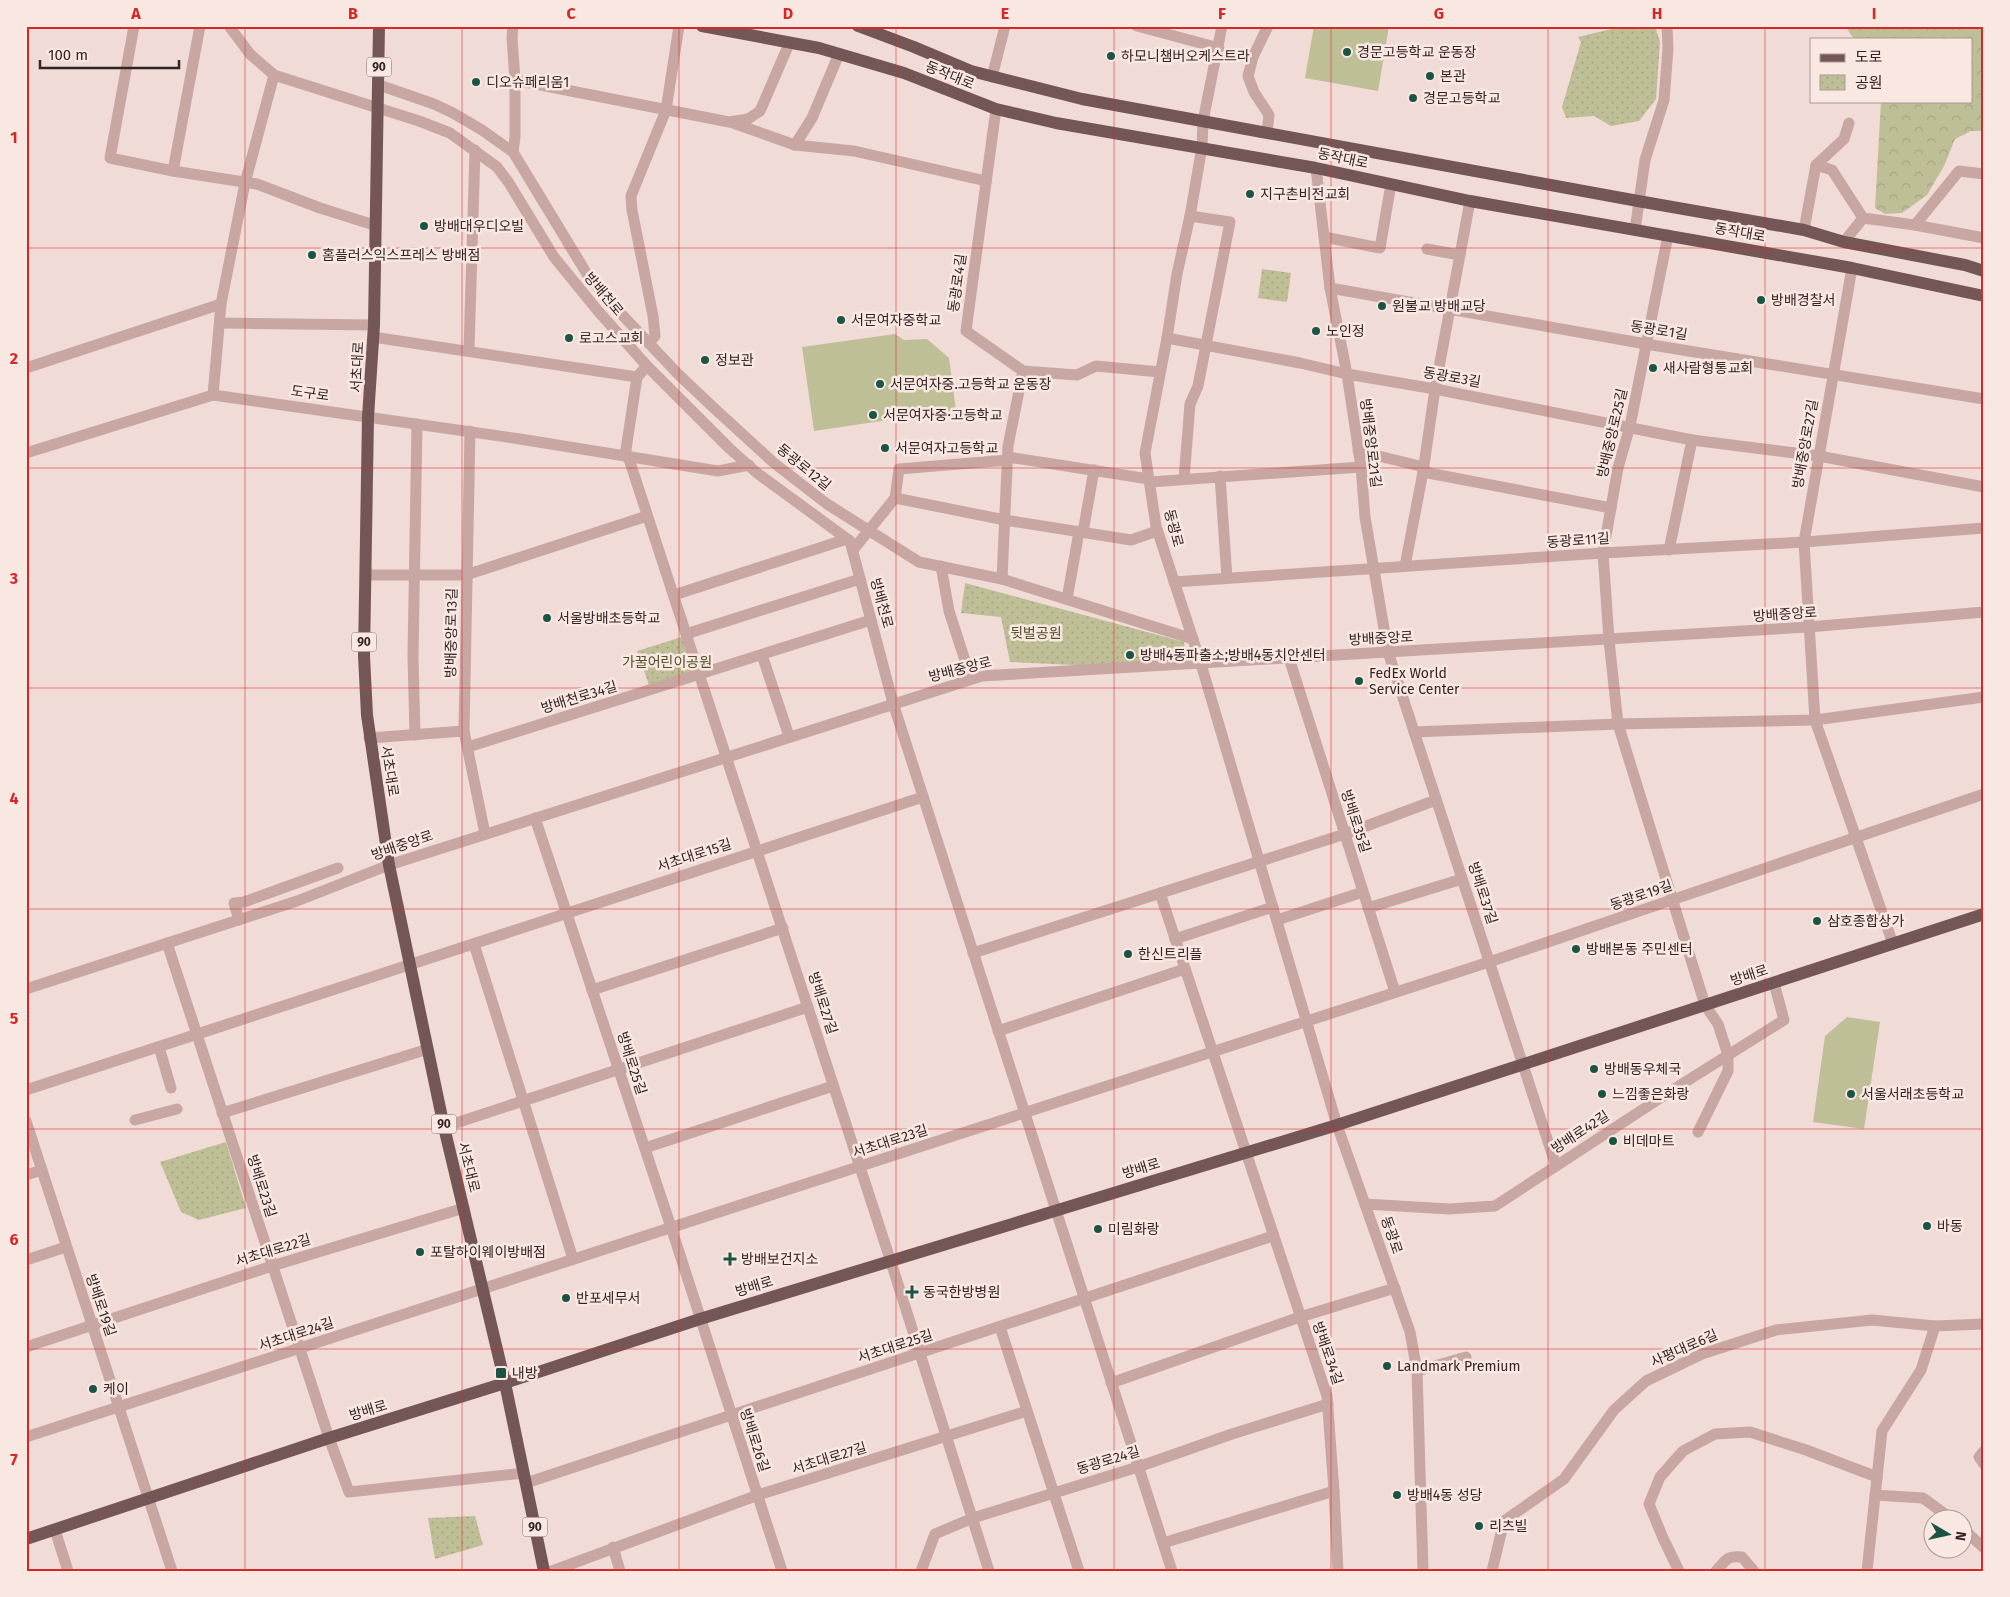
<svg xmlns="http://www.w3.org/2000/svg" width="2010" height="1597" font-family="'Fira Sans','Noto Sans KR',sans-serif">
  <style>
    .forest { fill: url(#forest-crowns) }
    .park { fill: url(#park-dots) }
    .pitch { fill: #bfbf97 }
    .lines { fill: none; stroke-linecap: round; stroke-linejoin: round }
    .minor { stroke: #c8a7a3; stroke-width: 11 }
    .major { stroke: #755656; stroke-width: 12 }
    .grid { fill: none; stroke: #d62828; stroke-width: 1; stroke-opacity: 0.55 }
    .poi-dot { fill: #1b5444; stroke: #f9e7e2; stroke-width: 2 }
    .labels { text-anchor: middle; stroke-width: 5; stroke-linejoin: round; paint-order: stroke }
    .shield { fill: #f9e7e2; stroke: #6e5f5e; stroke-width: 1 }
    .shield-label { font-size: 12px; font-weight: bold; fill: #332525 }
    .poi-label { font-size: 14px; fill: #332525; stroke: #f9e7e2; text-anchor: start }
    .street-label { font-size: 14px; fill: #332525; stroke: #f9e7e2 }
    .park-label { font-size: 14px; fill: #515129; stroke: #f9e7e2 }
    .neatline { fill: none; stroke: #d62828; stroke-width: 2 }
    .grid-label { font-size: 16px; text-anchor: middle; font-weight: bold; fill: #d62828 }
  </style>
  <defs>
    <pattern id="forest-crowns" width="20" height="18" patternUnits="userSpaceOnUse" patternTransform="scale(1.25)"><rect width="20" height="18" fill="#bfbf97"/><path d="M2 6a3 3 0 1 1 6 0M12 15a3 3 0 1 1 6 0" fill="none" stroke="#a5a482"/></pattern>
    <pattern id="park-dots" width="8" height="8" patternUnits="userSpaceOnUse" patternTransform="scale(1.25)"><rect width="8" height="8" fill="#bfbf97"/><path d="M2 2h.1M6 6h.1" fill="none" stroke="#a5a482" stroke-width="1.8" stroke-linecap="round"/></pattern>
  </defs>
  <rect width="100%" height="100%" fill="#f1dbd7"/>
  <path class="forest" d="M1845,26H1984V131H1971L1955,139L1944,166L1927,195L1902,213L1885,214L1875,208L1881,101H1971V39H1854Z"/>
  <g class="park">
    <path d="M1624,26H1655L1660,42L1656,99L1639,121L1611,126L1594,116L1566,118L1562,107L1581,42L1578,37Z"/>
    <path d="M1262,269L1291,273L1287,302L1258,298Z"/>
    <path d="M965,583L1184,642L1187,664L1117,667L1010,662L1001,617L961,613Z"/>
    <path d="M685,636L696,674L650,688L637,651Z"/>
    <path d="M226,1142L246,1208L199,1220L181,1212L160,1162Z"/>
    <path d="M475,1516L483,1545L435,1559L428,1518Z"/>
  </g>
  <g class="pitch">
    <path d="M1314,26H1389L1378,91L1305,78Z"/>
    <path d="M895,334L904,340L927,339L949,358L956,410L814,431L802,347Z"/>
    <path d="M1847,1017L1880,1022L1864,1129L1813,1122L1825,1036Z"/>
  </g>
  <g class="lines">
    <g class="minor">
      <path d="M134,26L110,158L173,171L257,184L320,208L374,225"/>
      <path d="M229,26L250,54L274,75L419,121L450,133L497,167L509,183L554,257L598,311L647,366L729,448L757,473L850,541L893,703L1172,1571"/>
      <path d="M1137,26L1219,48"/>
      <path d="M1222,26L1203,121L1202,147L1190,216L1177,274L1167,338L1145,453L1156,526L1201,664L1337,1125L1410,1332L1417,1371L1423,1571"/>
      <path d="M992,77L1005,26"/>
      <path d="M515,80L729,122L748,119L760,111L789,44"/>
      <path d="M379,85L434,104L453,113L482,130L513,152L587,274L611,303L678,374L715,409L774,463L827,504L919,562L1002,579L1193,639"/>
      <path d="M996,109L966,331L1023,371L1077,375L1096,366L1160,372"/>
      <path d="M733,123L795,145L854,151L986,181"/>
      <path d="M1267,133L1269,115L1254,92L1248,76L1253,57L1268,26"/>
      <path d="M795,145L812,118L839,54"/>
      <path d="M513,152L515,137V80L512,38L513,26"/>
      <path d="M1816,165L1844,139L1849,123"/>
      <path d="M1316,168L1330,288L1347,374L1361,467L1365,517L1388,652L1556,1166"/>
      <path d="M173,171L200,26"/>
      <path d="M1915,225L1959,171L1984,174"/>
      <path d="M1635,230L1645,160L1664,100L1668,49L1667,26"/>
      <path d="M1804,230L1816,165L1832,170L1863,218"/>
      <path d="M1668,235L1630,426L1618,468L1603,553L1609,640L1618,724L1705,1005L1718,1024L1728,1055V1071L1698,1132"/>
      <path d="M1324,237L1380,248L1391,184"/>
      <path d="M1844,242L1863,218L1915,225L1984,238"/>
      <path d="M1427,249L1460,255"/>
      <path d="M1852,268L1804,542L1815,720L1893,944"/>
      <path d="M1330,288L1646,344L1984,399"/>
      <path d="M220,323L374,325"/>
      <path d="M373,337L637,377L647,366"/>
      <path d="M1167,338L1300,363L1347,374L1435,389L1692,440L1819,456L1984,487"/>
      <path d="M649,343L655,336L653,316L632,210L631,196L666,110L679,26"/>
      <path d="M469,350L475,150"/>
      <path d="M26,368L221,304"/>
      <path d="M213,395L221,304L245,183L274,75"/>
      <path d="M470,431L464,731L485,834"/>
      <path d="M1358,451L1424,467"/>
      <path d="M26,453L213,395L520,439L718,471L749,465"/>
      <path d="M625,456L637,377"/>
      <path d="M628,456L890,1259L989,1571"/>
      <path d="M1008,457L1149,479"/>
      <path d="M1423,472L1611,508"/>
      <path d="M1220,476L1227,578"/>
      <path d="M1184,479L1190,404L1198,386L1230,222L1190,216"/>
      <path d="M1150,482L1361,467"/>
      <path d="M895,498L1005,520L1131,540L1157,531"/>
      <path d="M1083,532L1094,470"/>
      <path d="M853,550L895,498L899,469L1008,460"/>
      <path d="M1669,550L1692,440"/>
      <path d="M941,566L949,611L971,679"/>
      <path d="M1405,566L1423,472L1435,389L1470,201"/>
      <path d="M366,575H466L647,516"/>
      <path d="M1002,579L1008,446L1023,371"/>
      <path d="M1174,582L1603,553L1804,542L1984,528"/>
      <path d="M674,595L847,539"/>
      <path d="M1067,599L1079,532"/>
      <path d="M686,634L860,579"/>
      <path d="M762,655L789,736"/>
      <path d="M1289,658L1395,992"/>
      <path d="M1414,732L1618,724L1815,720L1984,697"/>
      <path d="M415,735L413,656L417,424"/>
      <path d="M369,738L464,731"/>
      <path d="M468,747L871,620"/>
      <path d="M535,818L671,1227L782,1571"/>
      <path d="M1160,893L1327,1396L1334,1491L1338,1571"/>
      <path d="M1368,908L1462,879"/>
      <path d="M239,920L234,903L244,902L338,868"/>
      <path d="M1277,920L1363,892"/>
      <path d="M1175,939L1273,907"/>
      <path d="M167,943L329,1438L349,1492L524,1473"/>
      <path d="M474,944L573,1259"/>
      <path d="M973,953L1345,834L1436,800"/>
      <path d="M26,989L297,901L389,865L982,676L1809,627L1984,612"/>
      <path d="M592,990L783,928"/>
      <path d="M998,1031L1185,969"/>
      <path d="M159,1047L171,1088"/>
      <path d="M26,1090L923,797"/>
      <path d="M222,1113L428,1049"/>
      <path d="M135,1120L177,1109"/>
      <path d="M26,1121L172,1571"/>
      <path d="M444,1127L808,1007"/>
      <path d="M645,1148L833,1086"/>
      <path d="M26,1175L42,1170"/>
      <path d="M1365,1204L1449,1209L1495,1206L1671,1091L1784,1020L1774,983"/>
      <path d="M26,1260L66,1247"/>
      <path d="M1000,1327L1079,1571"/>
      <path d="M26,1347L272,1266L464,1208"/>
      <path d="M1417,1371L1466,1357"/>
      <path d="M1111,1383L1300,1317L1395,1288"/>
      <path d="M26,1437L1489,962L1984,794"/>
      <path d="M1984,1451L1979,1457L1984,1464"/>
      <path d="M526,1483L1273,1236"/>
      <path d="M1875,1495L1923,1498L1953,1520"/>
      <path d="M1962,1528L1984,1548"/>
      <path d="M55,1530L68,1571"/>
      <path d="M1163,1543L1334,1491"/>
      <path d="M613,1547L620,1571"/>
      <path d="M552,1571L758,1495L1027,1411"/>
      <path d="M921,1571L935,1534L973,1518L1138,1467L1232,1434L1328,1404"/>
      <path d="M1492,1571L1504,1521L1564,1479L1614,1410L1646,1381L1702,1354L1776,1330L1872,1320L1935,1326L1984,1324"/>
      <path d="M1679,1571L1663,1538L1649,1504L1660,1477L1683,1451L1715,1434L1750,1432L1806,1450L1877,1477"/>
      <path d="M1716,1571C1726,1561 1726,1555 1742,1557L1754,1571"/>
      <path d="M1867,1571L1882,1431L1921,1370L1935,1326"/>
    </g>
    <g class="major">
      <path d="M379,26L374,325L368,417L364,656L367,715L389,865L444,1127L505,1383L544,1571"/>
      <path d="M702,26L819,48L904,73L996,109L1056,123L1316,168L1470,201L1852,268L1984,296"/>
      <path d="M858,26L914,47L971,71L1082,99L1638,201L1804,230L1844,242L1965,265L1984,271"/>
      <path d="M26,1539L329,1438L505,1383L700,1319L1337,1125L1984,914"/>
    </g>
  </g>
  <path class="grid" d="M245,26V1571M462,26V1571M679,26V1571M896,26V1571M1114,26V1571M1331,26V1571M1548,26V1571M1765,26V1571M26,248H1984M26,468H1984M26,688H1984M26,909H1984M26,1129H1984M26,1349H1984"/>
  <g class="poi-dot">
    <circle cx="1347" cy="52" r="5"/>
    <circle cx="1111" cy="56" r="5"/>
    <circle cx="1430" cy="76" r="5"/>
    <circle cx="476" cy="82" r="5"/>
    <circle cx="1413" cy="98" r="5"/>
    <circle cx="1250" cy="194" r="5"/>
    <circle cx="424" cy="226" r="5"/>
    <circle cx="312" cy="255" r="5"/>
    <circle cx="1761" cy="300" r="5"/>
    <circle cx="1382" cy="306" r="5"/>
    <circle cx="841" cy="320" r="5"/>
    <circle cx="1316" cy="331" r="5"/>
    <circle cx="569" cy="338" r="5"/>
    <circle cx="705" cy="360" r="5"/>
    <circle cx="1653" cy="368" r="5"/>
    <circle cx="880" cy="384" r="5"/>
    <circle cx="873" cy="415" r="5"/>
    <circle cx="885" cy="448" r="5"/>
    <circle cx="547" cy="618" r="5"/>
    <circle cx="1130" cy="655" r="5"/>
    <circle cx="1359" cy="681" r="5"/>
    <circle cx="1817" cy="921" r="5"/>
    <circle cx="1576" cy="949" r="5"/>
    <circle cx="1128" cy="954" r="5"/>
    <circle cx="1594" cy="1069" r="5"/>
    <circle cx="1602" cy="1094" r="5"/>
    <circle cx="1851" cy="1094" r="5"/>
    <circle cx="1613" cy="1141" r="5"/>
    <circle cx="1927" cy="1226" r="5"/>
    <circle cx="1098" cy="1229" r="5"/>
    <circle cx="420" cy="1252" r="5"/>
    <path d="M727.5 1251.5h5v5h5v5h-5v5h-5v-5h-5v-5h5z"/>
    <path d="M909.5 1284.5h5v5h5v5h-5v5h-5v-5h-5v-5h5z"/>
    <circle cx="566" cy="1298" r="5"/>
    <circle cx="1387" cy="1366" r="5"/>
    <rect x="495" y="1367" width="12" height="12" rx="2.5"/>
    <circle cx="93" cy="1389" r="5"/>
    <circle cx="1397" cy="1495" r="5"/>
    <circle cx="1479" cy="1526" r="5"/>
  </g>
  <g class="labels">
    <g class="shield">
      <rect x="366.5" y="57.5" width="25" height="19" rx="4"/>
      <rect x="351.5" y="632.5" width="25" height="19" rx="4"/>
      <rect x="431.5" y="1114.5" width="25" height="19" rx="4"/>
      <rect x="522.5" y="1517.5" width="25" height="19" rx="4"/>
    </g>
    <g class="shield-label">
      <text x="379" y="71">90</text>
      <text x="364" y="646">90</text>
      <text x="444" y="1128">90</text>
      <text x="535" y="1531">90</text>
    </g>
    <g class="poi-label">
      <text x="1357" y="57">경문고등학교 운동장</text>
      <text x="1121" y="61">하모니챔버오케스트라</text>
      <text x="1440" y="81">본관</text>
      <text x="486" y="87">디오슈페리움1</text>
      <text x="1423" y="103">경문고등학교</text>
      <text x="1260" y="199">지구촌비전교회</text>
      <text x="434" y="231">방배대우디오빌</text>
      <text x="322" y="260">홈플러스익스프레스 방배점</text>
      <text x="1771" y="305">방배경찰서</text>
      <text x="1392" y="311">원불교 방배교당</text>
      <text x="851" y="325">서문여자중학교</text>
      <text x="1326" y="336">노인정</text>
      <text x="579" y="343">로고스교회</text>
      <text x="715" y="365">정보관</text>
      <text x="1663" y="373">새사람형통교회</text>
      <text x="890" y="389">서문여자중.고등학교 운동장</text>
      <text x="883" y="420">서문여자중·고등학교</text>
      <text x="895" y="453">서문여자고등학교</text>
      <text x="557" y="623">서울방배초등학교</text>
      <text x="1140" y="660">방배4동파출소;방배4동치안센터</text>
      <text x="1369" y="678">FedEx World<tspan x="1369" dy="16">Service Center</tspan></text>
      <text x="1827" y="926">삼호종합상가</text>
      <text x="1586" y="954">방배본동 주민센터</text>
      <text x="1138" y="959">한신트리플</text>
      <text x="1604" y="1074">방배동우체국</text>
      <text x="1612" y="1099">느낌좋은화랑</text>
      <text x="1861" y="1099">서울서래초등학교</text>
      <text x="1623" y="1146">비데마트</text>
      <text x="1937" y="1231">바동</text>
      <text x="1108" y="1234">미림화랑</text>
      <text x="430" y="1257">포탈하이웨이방배점</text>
      <text x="741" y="1264">방배보건지소</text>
      <text x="923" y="1297">동국한방병원</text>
      <text x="576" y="1303">반포세무서</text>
      <text x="1397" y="1371">Landmark Premium</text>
      <text x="512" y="1378">내방</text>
      <text x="103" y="1394">케이</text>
      <text x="1407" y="1500">방배4동 성당</text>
      <text x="1489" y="1531">리츠빌</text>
    </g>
    <g class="street-label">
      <text transform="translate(950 75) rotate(22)" y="5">동작대로</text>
      <text transform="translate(1343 158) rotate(12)" y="5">동작대로</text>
      <text transform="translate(1740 232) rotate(10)" y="5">동작대로</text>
      <text transform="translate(957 283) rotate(-82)" y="5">동광로4길</text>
      <text transform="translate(604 294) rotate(50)" y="5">방배천로</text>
      <text transform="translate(1659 330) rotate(9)" y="5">동광로1길</text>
      <text transform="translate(357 367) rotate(-87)" y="5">서초대로</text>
      <text transform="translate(1452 377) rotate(10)" y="5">동광로3길</text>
      <text transform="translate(310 393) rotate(8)" y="5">도구로</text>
      <text transform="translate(1612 433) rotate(-77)" y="5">방배중앙로25길</text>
      <text transform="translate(1371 443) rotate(83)" y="5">방배중앙로21길</text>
      <text transform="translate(1805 444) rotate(-80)" y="5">방배중앙로27길</text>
      <text transform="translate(804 467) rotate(39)" y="5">동광로12길</text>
      <text transform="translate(1174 528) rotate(75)" y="5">동광로</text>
      <text transform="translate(1578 540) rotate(-4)" y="5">동광로11길</text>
      <text transform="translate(882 603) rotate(75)" y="5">방배천로</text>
      <text transform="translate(1785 614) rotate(-4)" y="5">방배중앙로</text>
      <text transform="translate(451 633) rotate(-89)" y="5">방배중앙로13길</text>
      <text transform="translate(1381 638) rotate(-3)" y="5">방배중앙로</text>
      <text transform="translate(960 669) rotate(-14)" y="5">방배중앙로</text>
      <text transform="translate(579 697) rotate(-17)" y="5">방배천로34길</text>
      <text transform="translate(390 771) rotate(81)" y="5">서초대로</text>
      <text transform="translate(1356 821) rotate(72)" y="5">방배로35길</text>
      <text transform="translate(402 845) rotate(-19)" y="5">방배중앙로</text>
      <text transform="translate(694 855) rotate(-18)" y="5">서초대로15길</text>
      <text transform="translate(1483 893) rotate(72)" y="5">방배로37길</text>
      <text transform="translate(1641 895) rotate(-19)" y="5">동광로19길</text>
      <text transform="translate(1749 975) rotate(-18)" y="5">방배로</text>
      <text transform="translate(823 1003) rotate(72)" y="5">방배로27길</text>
      <text transform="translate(632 1063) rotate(72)" y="5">방배로25길</text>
      <text transform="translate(1580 1132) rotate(-33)" y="5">방배로42길</text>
      <text transform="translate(890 1141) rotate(-18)" y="5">서초대로23길</text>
      <text transform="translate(469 1167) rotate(76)" y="5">서초대로</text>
      <text transform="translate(1141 1168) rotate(-17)" y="5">방배로</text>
      <text transform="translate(262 1186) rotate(72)" y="5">방배로23길</text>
      <text transform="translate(1392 1235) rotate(71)" y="5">동광로</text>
      <text transform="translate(273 1250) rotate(-17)" y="5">서초대로22길</text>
      <text transform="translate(754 1286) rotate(-17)" y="5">방배로</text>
      <text transform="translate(101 1305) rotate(71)" y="5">방배로19길</text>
      <text transform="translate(296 1334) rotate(-18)" y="5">서초대로24길</text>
      <text transform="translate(895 1346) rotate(-18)" y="5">서초대로25길</text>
      <text transform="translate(1684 1348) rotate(-24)" y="5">사평대로6길</text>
      <text transform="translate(1328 1353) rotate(71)" y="5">방배로34길</text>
      <text transform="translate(368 1410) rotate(-17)" y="5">방배로</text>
      <text transform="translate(755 1440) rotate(72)" y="5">방배로26길</text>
      <text transform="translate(829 1458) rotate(-17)" y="5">서초대로27길</text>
      <text transform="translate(1108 1460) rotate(-17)" y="5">동광로24길</text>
    </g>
    <g class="park-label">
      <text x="1036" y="638">뒷벌공원</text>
      <text x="667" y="667">가꿀어린이공원</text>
    </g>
  </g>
  <rect width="2010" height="1597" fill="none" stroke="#f9e7e2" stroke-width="55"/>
  <rect x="1810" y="38" width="162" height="65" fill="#f9e7e2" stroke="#aa9996"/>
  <rect x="1820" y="54" width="25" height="8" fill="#755656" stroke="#aa9996"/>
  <text x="1855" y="62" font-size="15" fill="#332525">도로</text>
  <rect x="1820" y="75" width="25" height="15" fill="url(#park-dots)" stroke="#aa9996"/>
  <text x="1855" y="88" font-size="15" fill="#332525">공원</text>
  <g transform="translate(1948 1534) rotate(99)"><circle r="24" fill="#f9e7e2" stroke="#aa9996"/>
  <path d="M0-4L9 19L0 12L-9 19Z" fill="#1b5444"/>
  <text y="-8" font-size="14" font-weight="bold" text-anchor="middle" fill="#332525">N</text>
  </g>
  <path d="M40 60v8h139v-8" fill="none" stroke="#332525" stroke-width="2.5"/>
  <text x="48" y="60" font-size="15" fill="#332525" stroke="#f9e7e2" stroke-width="4" paint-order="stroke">100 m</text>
  <rect x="28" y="28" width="1954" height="1542" class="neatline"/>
  <g class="grid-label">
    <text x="136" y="19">A</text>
    <text x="353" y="19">B</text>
    <text x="571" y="19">C</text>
    <text x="788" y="19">D</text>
    <text x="1005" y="19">E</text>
    <text x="1222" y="19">F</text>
    <text x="1439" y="19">G</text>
    <text x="1657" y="19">H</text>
    <text x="1874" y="19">I</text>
    <text x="14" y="143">1</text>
    <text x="14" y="364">2</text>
    <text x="14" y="584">3</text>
    <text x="14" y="804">4</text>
    <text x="14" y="1024">5</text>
    <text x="14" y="1245">6</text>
    <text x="14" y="1465">7</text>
  </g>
</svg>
